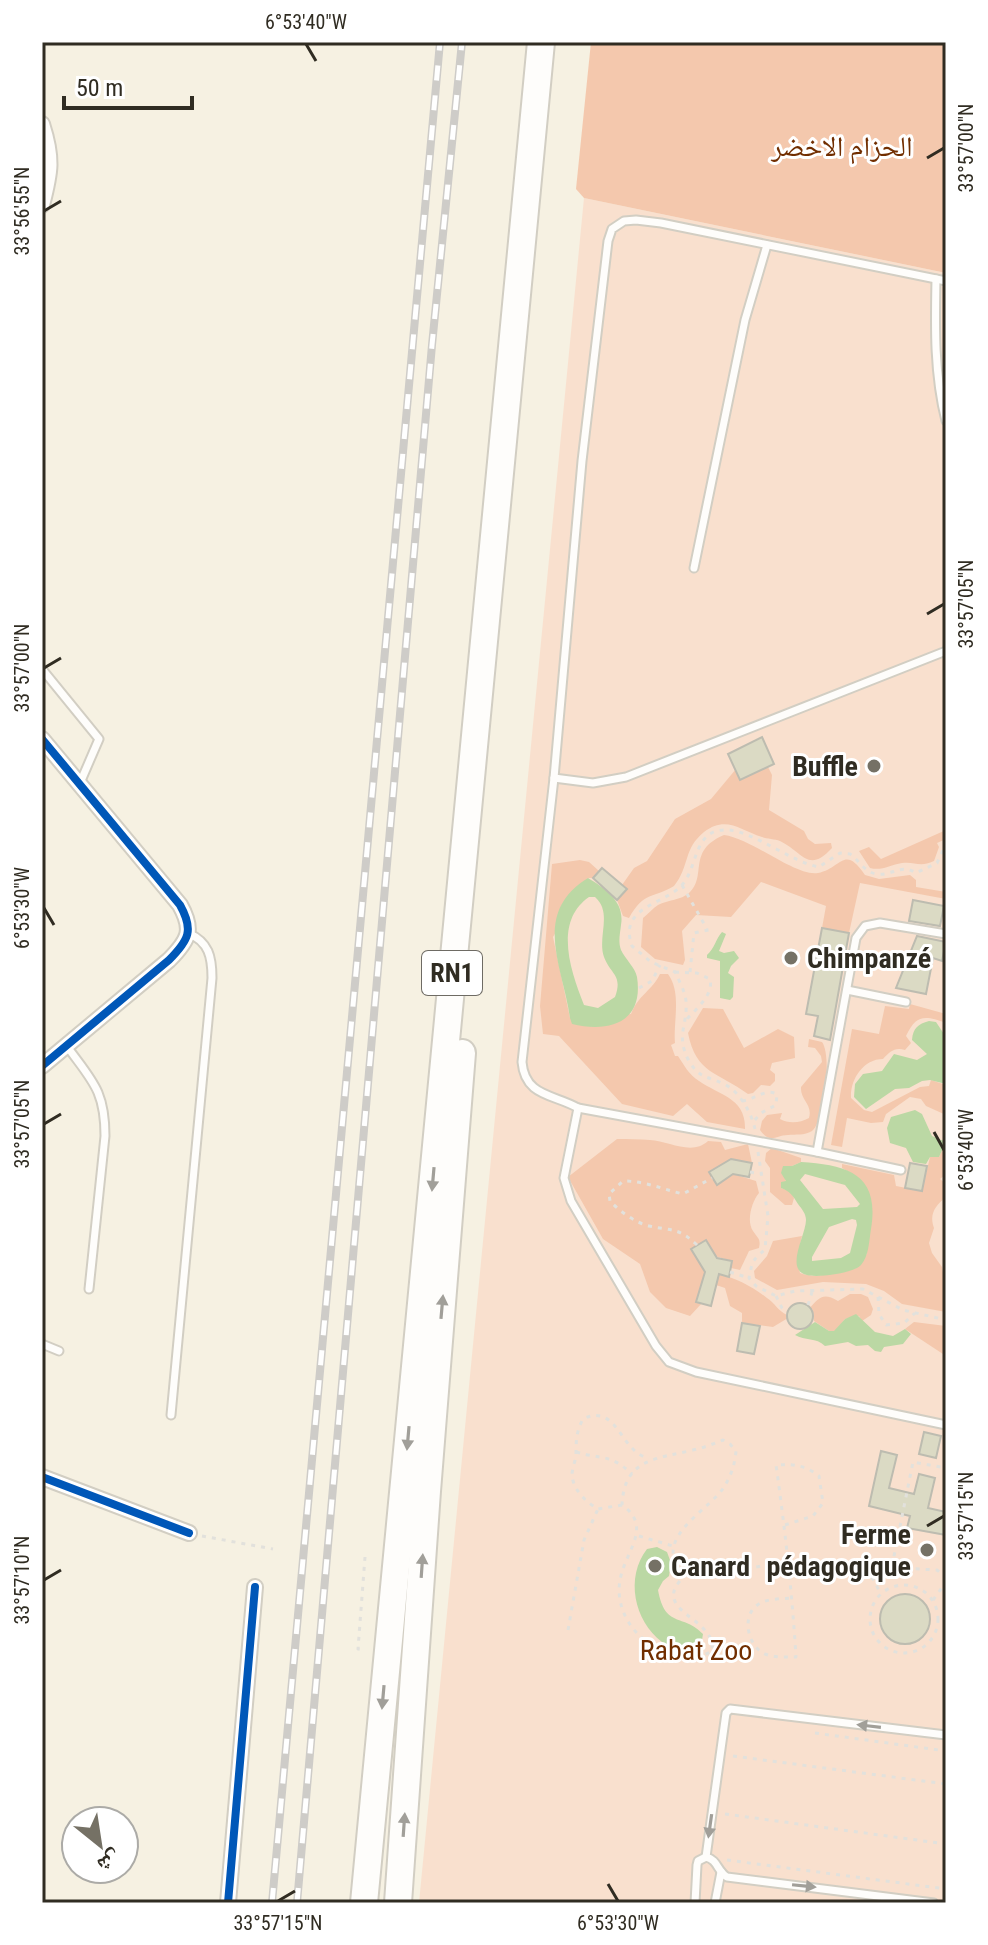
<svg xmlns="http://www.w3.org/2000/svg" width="988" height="1945" font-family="'Roboto Condensed','Noto Naskh Arabic',sans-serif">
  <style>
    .green { fill: #f9e0ce }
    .forest { fill: #f4c8ad }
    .water { fill: #bbd8a4; fill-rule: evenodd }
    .building { fill: #dbdac4; stroke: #bdbcb0; stroke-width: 2 }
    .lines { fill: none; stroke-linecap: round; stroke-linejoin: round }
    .lane-casing { stroke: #d2cec3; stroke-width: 11 }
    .street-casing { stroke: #d2cec3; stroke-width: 18 }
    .highway-casing { stroke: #d2cec3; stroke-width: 30 }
    .path { stroke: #e2e1dc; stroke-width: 3; stroke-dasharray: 4 6; stroke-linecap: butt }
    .lane { stroke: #fefdfb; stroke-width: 7 }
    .street { stroke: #fefdfb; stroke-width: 14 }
    .highway { stroke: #fefdfb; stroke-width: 26 }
    .rail-casing { stroke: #ceccc8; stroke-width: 8 }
    .rail { stroke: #fff; stroke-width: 5; stroke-dasharray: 15; stroke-linecap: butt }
    .cycleway-casing { stroke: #fff; stroke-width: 13 }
    .cycleway { stroke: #0057b8; stroke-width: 8 }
    .oneway { fill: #a19f99 }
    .ticks { fill: none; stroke: #302c22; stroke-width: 3 }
    .poi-dot { fill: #757165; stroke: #fff; stroke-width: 3 }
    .labels { text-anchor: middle; stroke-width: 6; stroke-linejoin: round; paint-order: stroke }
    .shield { fill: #fff; stroke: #6e6b64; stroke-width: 2 }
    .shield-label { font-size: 26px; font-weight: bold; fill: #302c22 }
    .park-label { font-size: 28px; fill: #712e00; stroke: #fff }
    .poi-label { font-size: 28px; font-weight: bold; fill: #302c22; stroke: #fff; text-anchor: end }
    .neatline { fill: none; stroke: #302c22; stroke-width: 3 }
    .ticks-label { font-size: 20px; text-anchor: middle; fill: #302c22 }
  </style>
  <rect width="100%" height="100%" fill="#f6f1e2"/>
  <path class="green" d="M584,198L946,273V1903H419Z"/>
  <g class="forest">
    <path d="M591,42H946V273L584,198L576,189Z"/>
    <path d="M768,767L772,775L769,810L804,831L808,839L815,844L831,843L832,848C808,874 803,852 780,841C775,839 767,839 762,837C740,830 726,815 704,832C683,849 690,866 674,886C652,899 644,891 629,918L623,916L617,900L626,890L622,885L634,868L647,861L675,819L711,799L736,769Z"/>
    <path d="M946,830V839L937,843L939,847L934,861C919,868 915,861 902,863C890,865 882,871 870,868L859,851L869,847L881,859Z"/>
    <path d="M724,835C753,839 796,877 818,873C842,868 844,844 865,875L879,879L910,875L916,880V887L946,892V899L860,883L849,933L822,928L826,906L761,882L731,917L696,915L682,931L685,960L683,965L655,959L641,947L643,918C648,914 653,908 658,905C668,900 681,900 689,893C708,876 686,851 724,835Z"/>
    <path d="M580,860L589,862L599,871L593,878H588L553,937L570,1018L631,1014C639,994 652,991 660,974H668C682,993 673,1022 675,1043L671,1045L675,1056H678C684,1065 689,1075 699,1081C719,1095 746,1098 745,1129L707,1122L687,1104L673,1116L622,1104L559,1036L543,1034L540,1006L552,864Z"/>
    <path d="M910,1004L946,1014V1023C924,1015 916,1015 906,1036L911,1043L905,1050C894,1047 890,1052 883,1059C863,1059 850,1080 851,1098L864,1110L872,1112L920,1087L929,1086L931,1080L946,1085V1115L926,1106L921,1099L910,1097L886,1114L883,1122L871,1123L847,1118L842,1147L831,1145L852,1029L879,1034L885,1006L909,1009Z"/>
    <path d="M703,1008L723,1009L744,1048L778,1029L794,1037L795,1058L772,1063L770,1070L775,1074V1081L770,1086L761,1085L753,1093L748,1094C718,1072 696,1074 688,1033Z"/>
    <path d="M809,1039L822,1042C832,1055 825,1121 812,1131C804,1136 796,1134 788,1135C775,1135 771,1145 760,1130L762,1121L767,1115L782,1113L780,1119C789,1124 800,1123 809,1118C813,1104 800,1100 801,1087L822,1062L821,1056L815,1048L808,1047Z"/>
    <path d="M617,1139C628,1139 639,1139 650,1140C669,1141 692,1156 708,1141L721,1142L725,1150L748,1144L752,1163L731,1159L709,1172L717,1185L733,1174L756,1181L759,1193C752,1201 746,1221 753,1231C758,1239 761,1238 759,1248L749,1251L740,1270L731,1268L732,1261L691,1249L705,1272L696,1301L702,1303L690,1316L666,1308L650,1292L640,1264L603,1239L568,1177Z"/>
    <path d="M946,1142V1174L940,1179L946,1184V1197C935,1206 929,1214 934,1228L929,1243L932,1253L942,1267L946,1288V1312L902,1304L884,1291L866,1284L823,1282L777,1290L755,1278L754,1271L767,1256L773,1241L802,1236L797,1259L800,1273C825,1282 845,1266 867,1254L856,1176L842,1168V1164L894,1175L896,1186L922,1191L930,1157H939Z"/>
    <path d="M772,1148L801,1158V1162L792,1166H783L786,1182L781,1188L790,1191L794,1198L792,1205H785L770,1192V1168L765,1161L766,1153Z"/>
    <path d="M719,1274C737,1279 752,1286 767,1298C775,1303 778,1311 787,1315L788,1318L773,1327L742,1323V1313L730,1306L725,1288L716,1285Z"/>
    <path d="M850,1294H861L868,1297L873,1309L871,1315L862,1321L859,1316L845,1319L835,1331H829L814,1321L813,1310L810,1308C820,1296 824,1293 838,1301Z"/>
    <path d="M914,1322L946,1326V1356L905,1329Z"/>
  </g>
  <g class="water">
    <path d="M588,878C606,889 625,902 621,925C620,934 618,942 621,950C625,959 635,967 637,977C644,1022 610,1033 572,1024L570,1018C563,967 531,913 588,878ZM589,897H595C613,913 597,937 604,957C611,975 623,975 615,997L598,1008L584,1005C571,972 553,922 589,897Z"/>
    <path d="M722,932L726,934L719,951L724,953L734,951L739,958L731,966L728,973L734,977L733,997L730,1000L720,998V961L707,958V955C715,948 715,940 722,932Z"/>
    <path d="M929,1021L936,1022L946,1037V1065L943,1075L946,1077V1084L930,1080L922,1081L909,1088L895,1089L866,1109L854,1097L855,1084L863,1074L882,1071L894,1054L917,1060L927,1054L912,1040C913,1028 918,1024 929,1021Z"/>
    <path d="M915,1110L922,1114L932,1136L946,1142L939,1157H930L926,1164L913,1162L906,1148L890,1143L887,1128L891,1117Z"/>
    <path d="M801,1162C848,1165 880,1174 871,1229C869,1241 869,1256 861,1265C854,1273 818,1278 807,1275C784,1270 806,1235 806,1220C806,1214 802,1209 798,1204C793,1196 790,1191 781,1188V1182L786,1181L781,1173L783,1166H792ZM805,1174L845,1185L860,1204L857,1207L823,1209L800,1180ZM852,1219L856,1220L857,1225L850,1253L841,1258L812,1261V1257L829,1227Z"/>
    <path d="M856,1314L875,1332L893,1336L905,1329L911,1334L903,1344L884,1347L881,1352L875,1351L868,1345L856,1346L848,1342L825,1346C816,1337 805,1341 795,1335L815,1322L829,1331H834L845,1319Z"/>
    <path d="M657,1547L667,1552L671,1563L669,1576L663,1581L658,1590C665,1629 683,1613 703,1634L702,1640C697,1644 692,1649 685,1650C677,1652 669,1647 662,1642C634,1621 625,1577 647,1549Z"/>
  </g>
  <g class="building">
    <path d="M762,737L774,764L740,780L728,754Z"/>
    <path d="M602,868L627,889L617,900L593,878Z"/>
    <path d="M913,900L944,906L940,926L909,921Z"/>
    <path d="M822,928L849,933L830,1040L814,1036L818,1016L806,1014Z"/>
    <path d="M917,936L946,942L942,961L933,958L926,994L896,988Z"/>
    <path d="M731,1159L752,1163L749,1177L733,1174L717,1185L709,1172Z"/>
    <path d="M910,1163L927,1166L922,1191L905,1188Z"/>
    <path d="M706,1240L717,1258L732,1261L729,1277L719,1274L711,1306L696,1302L705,1272L691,1249Z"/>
    <circle cx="800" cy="1316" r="13"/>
    <path d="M742,1323L760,1326L754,1354L737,1351Z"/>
    <path d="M924,1432L941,1436L936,1458L919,1454Z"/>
    <path d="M881,1451L897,1455L889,1488L914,1494L919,1474L935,1478L928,1508L946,1512V1535L907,1528L910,1516L869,1506Z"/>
    <circle cx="905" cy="1619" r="25"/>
  </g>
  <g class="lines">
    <defs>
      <g id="lane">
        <path d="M936,279C935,327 934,374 946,421"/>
        <path d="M946,281L661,223L636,220L624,221L612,229L608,241L582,461L554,778L522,1062C525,1097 554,1094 578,1108L564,1178L571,1201L656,1346L669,1362L696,1372L946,1425"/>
        <path d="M694,568L745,320L767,245"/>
        <path d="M42,669L99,739L80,783"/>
        <path d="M554,778L593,783L626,777L946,651"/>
        <path d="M847,990L906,1002"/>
        <path d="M66,1045C92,1081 105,1090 105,1136L89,1289"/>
        <path d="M578,1108L817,1152L901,1170"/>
        <path d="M817,1152L856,938L865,926L880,923L946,934"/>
        <path d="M42,1344L59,1351"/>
        <path d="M171,1415L212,978C212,957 209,942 188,933"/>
        <path d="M706,1857L726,1713L730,1709L946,1735"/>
        <path d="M695,1903L697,1865L698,1861L706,1857C718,1860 717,1871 727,1877L934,1903"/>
        <path d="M715,1903L721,1872"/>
      </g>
      <g id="street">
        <path d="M42,124C53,158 51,171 42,205"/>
        <path d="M42,739L180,905C194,930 189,940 169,960L42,1066"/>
        <path d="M42,1477L189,1533"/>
        <path d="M228,1903L255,1587"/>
      </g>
      <g id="highway">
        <path d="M364,1903L541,42"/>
        <path d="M398,1903L427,1491L462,1053"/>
      </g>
    </defs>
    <use href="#lane" class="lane-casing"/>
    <use href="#street" class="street-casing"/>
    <use href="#highway" class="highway-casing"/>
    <g class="path">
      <path d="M682,885L707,929"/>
      <path d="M675,972L697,973L710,979C714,995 696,1009 685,1021"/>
      <path d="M690,972L694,933L713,929"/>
      <path d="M639,988L652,981L660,965"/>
      <path d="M742,1101C754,1100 765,1088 777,1094L776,1105L761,1113L753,1122"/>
      <path d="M755,1129C751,1112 740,1092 724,1084C707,1076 700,1079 689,1061C675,1035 688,1026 686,1001C685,991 679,981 675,972L651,962L632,946C618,907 663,905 681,886C699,868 692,828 728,830C753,831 791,862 819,867L840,853L850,854C859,860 865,873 877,874C893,876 901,863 916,873L937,863L946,844"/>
      <path d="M758,1152L768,1216L765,1249C753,1262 753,1257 749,1278L756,1286L776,1296L795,1291L863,1289L903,1310L946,1320"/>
      <path d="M750,1172L762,1174"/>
      <path d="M697,1245C678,1227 672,1231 649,1226C636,1223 619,1211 610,1201L609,1194L623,1181C645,1181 662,1189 683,1194L712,1178"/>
      <path d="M730,1272L749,1278"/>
      <path d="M776,1296L782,1308L787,1312"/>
      <path d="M878,1297L879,1314L886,1325L904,1323L915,1313"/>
      <path d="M808,1305L812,1292"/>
      <path d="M576,1452C603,1460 609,1453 632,1474"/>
      <path d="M622,1505L598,1509C586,1502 573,1490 572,1475C572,1469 575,1462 576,1456C576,1442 576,1432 583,1419C618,1402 620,1453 649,1458"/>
      <path d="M785,1525L813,1516L823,1503L819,1476C805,1465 794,1464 776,1465C785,1529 792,1592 796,1657C786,1657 775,1658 765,1654C749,1647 741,1619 756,1606C765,1598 781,1599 792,1598"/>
      <path d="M202,1536L273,1549"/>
      <path d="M639,1536L673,1546"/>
      <path d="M365,1557L358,1649L365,1650"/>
      <path d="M892,1566L913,1462L946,1468"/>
      <path d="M854,1567L873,1579L881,1594"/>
      <path d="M687,1574C644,1611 718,1617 712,1651C697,1660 680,1658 664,1652C633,1639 611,1606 622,1572C629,1548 651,1525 622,1505C624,1458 657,1459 693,1450C703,1448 713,1444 723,1440L730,1444L736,1451C735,1464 731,1476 724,1487C711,1508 663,1532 675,1562C678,1570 685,1574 694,1576L790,1562L937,1570L946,1577"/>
      <circle cx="904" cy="1619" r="34"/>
      <path d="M933,1600L946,1582"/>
      <path d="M568,1630L584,1540L598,1509"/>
      <path d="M815,1733L946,1751"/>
      <path d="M733,1756L946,1784"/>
      <path d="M725,1814L946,1844"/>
      <path d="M727,1860L946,1889"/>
    </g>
    <use href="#lane" class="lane"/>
    <use href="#street" class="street"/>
    <use href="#highway" class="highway"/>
    <defs>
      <g id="rail">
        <path d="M272,1903L440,42"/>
        <path d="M297,1903L432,345L462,42"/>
      </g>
    </defs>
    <use href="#rail" class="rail-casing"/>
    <use href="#rail" class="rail"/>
    <defs>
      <g id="cycleway">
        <path d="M42,739L180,905C194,930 189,940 169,960L42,1066"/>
        <path d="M42,1477L189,1533"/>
        <path d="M228,1903L255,1587"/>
      </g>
    </defs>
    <use href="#cycleway" class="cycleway-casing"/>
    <use href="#cycleway" class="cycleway"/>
  </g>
  <defs><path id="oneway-solid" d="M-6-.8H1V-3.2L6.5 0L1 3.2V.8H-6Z" transform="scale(2)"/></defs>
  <g class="oneway">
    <use href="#oneway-solid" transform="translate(433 1179) rotate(95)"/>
    <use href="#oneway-solid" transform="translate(442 1307) rotate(-85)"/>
    <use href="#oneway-solid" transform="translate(408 1438) rotate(95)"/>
    <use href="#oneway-solid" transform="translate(422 1566) rotate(-86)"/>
    <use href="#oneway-solid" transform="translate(383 1697) rotate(95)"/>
    <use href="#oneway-solid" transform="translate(869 1726) rotate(-173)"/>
    <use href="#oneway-solid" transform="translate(404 1825) rotate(-86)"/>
    <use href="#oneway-solid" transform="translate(710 1826) rotate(98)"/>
    <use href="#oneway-solid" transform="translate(804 1886) rotate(6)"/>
  </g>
  <path class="ticks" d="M306,44L316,61M927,158L944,148M44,211L61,201M927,614L944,604M44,668L61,658M44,908L54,925M44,1124L61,1114M934,1132L944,1150M927,1526L944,1516M44,1580L61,1570M608,1884L618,1901M278,1901L295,1891"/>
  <g class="poi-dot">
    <circle cx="874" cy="766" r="8"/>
    <circle cx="791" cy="958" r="8"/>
    <circle cx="927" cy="1550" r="8"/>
    <circle cx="655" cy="1566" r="8"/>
  </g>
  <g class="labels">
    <rect class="shield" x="422" y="951" width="60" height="44" rx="6"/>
    <g class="shield-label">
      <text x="452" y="982">RN1</text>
    </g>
    <g class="park-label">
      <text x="842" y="156">الحزام الاخضر</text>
      <text x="696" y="1660">Rabat Zoo</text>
    </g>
    <g class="poi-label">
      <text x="858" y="776">Buffle</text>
      <text x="807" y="968" text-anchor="start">Chimpanzé</text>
      <text x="911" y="1544">Ferme<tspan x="911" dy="32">pédagogique</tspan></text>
      <text x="671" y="1576" text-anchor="start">Canard</text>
    </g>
  </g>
  <rect width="988" height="1945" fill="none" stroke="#ffffff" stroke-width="88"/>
  <g transform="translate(100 1845) rotate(150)"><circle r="38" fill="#ffffff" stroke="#acaba7" stroke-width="2"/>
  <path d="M0-6L14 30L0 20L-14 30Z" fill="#757165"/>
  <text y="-12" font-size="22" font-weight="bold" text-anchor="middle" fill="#302c22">ش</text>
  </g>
  <path d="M64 96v12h128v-12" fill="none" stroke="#302c22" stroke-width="4"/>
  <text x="76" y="96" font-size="24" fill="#302c22" stroke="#ffffff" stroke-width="6" paint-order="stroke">50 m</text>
  <rect x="44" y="44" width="900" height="1857" class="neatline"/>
  <g class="ticks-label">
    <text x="306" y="29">6°53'40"W</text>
    <text transform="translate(966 148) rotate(-90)" y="7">33°57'00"N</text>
    <text transform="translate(22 211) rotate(-90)" y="7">33°56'55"N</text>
    <text transform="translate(966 604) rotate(-90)" y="7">33°57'05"N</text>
    <text transform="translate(22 668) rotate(-90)" y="7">33°57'00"N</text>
    <text transform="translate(22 908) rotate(-90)" y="7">6°53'30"W</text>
    <text transform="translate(22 1124) rotate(-90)" y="7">33°57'05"N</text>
    <text transform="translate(966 1150) rotate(-90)" y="7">6°53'40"W</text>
    <text transform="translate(966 1516) rotate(-90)" y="7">33°57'15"N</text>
    <text transform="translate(22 1580) rotate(-90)" y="7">33°57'10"N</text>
    <text x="278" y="1930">33°57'15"N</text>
    <text x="618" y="1930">6°53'30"W</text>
  </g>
</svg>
